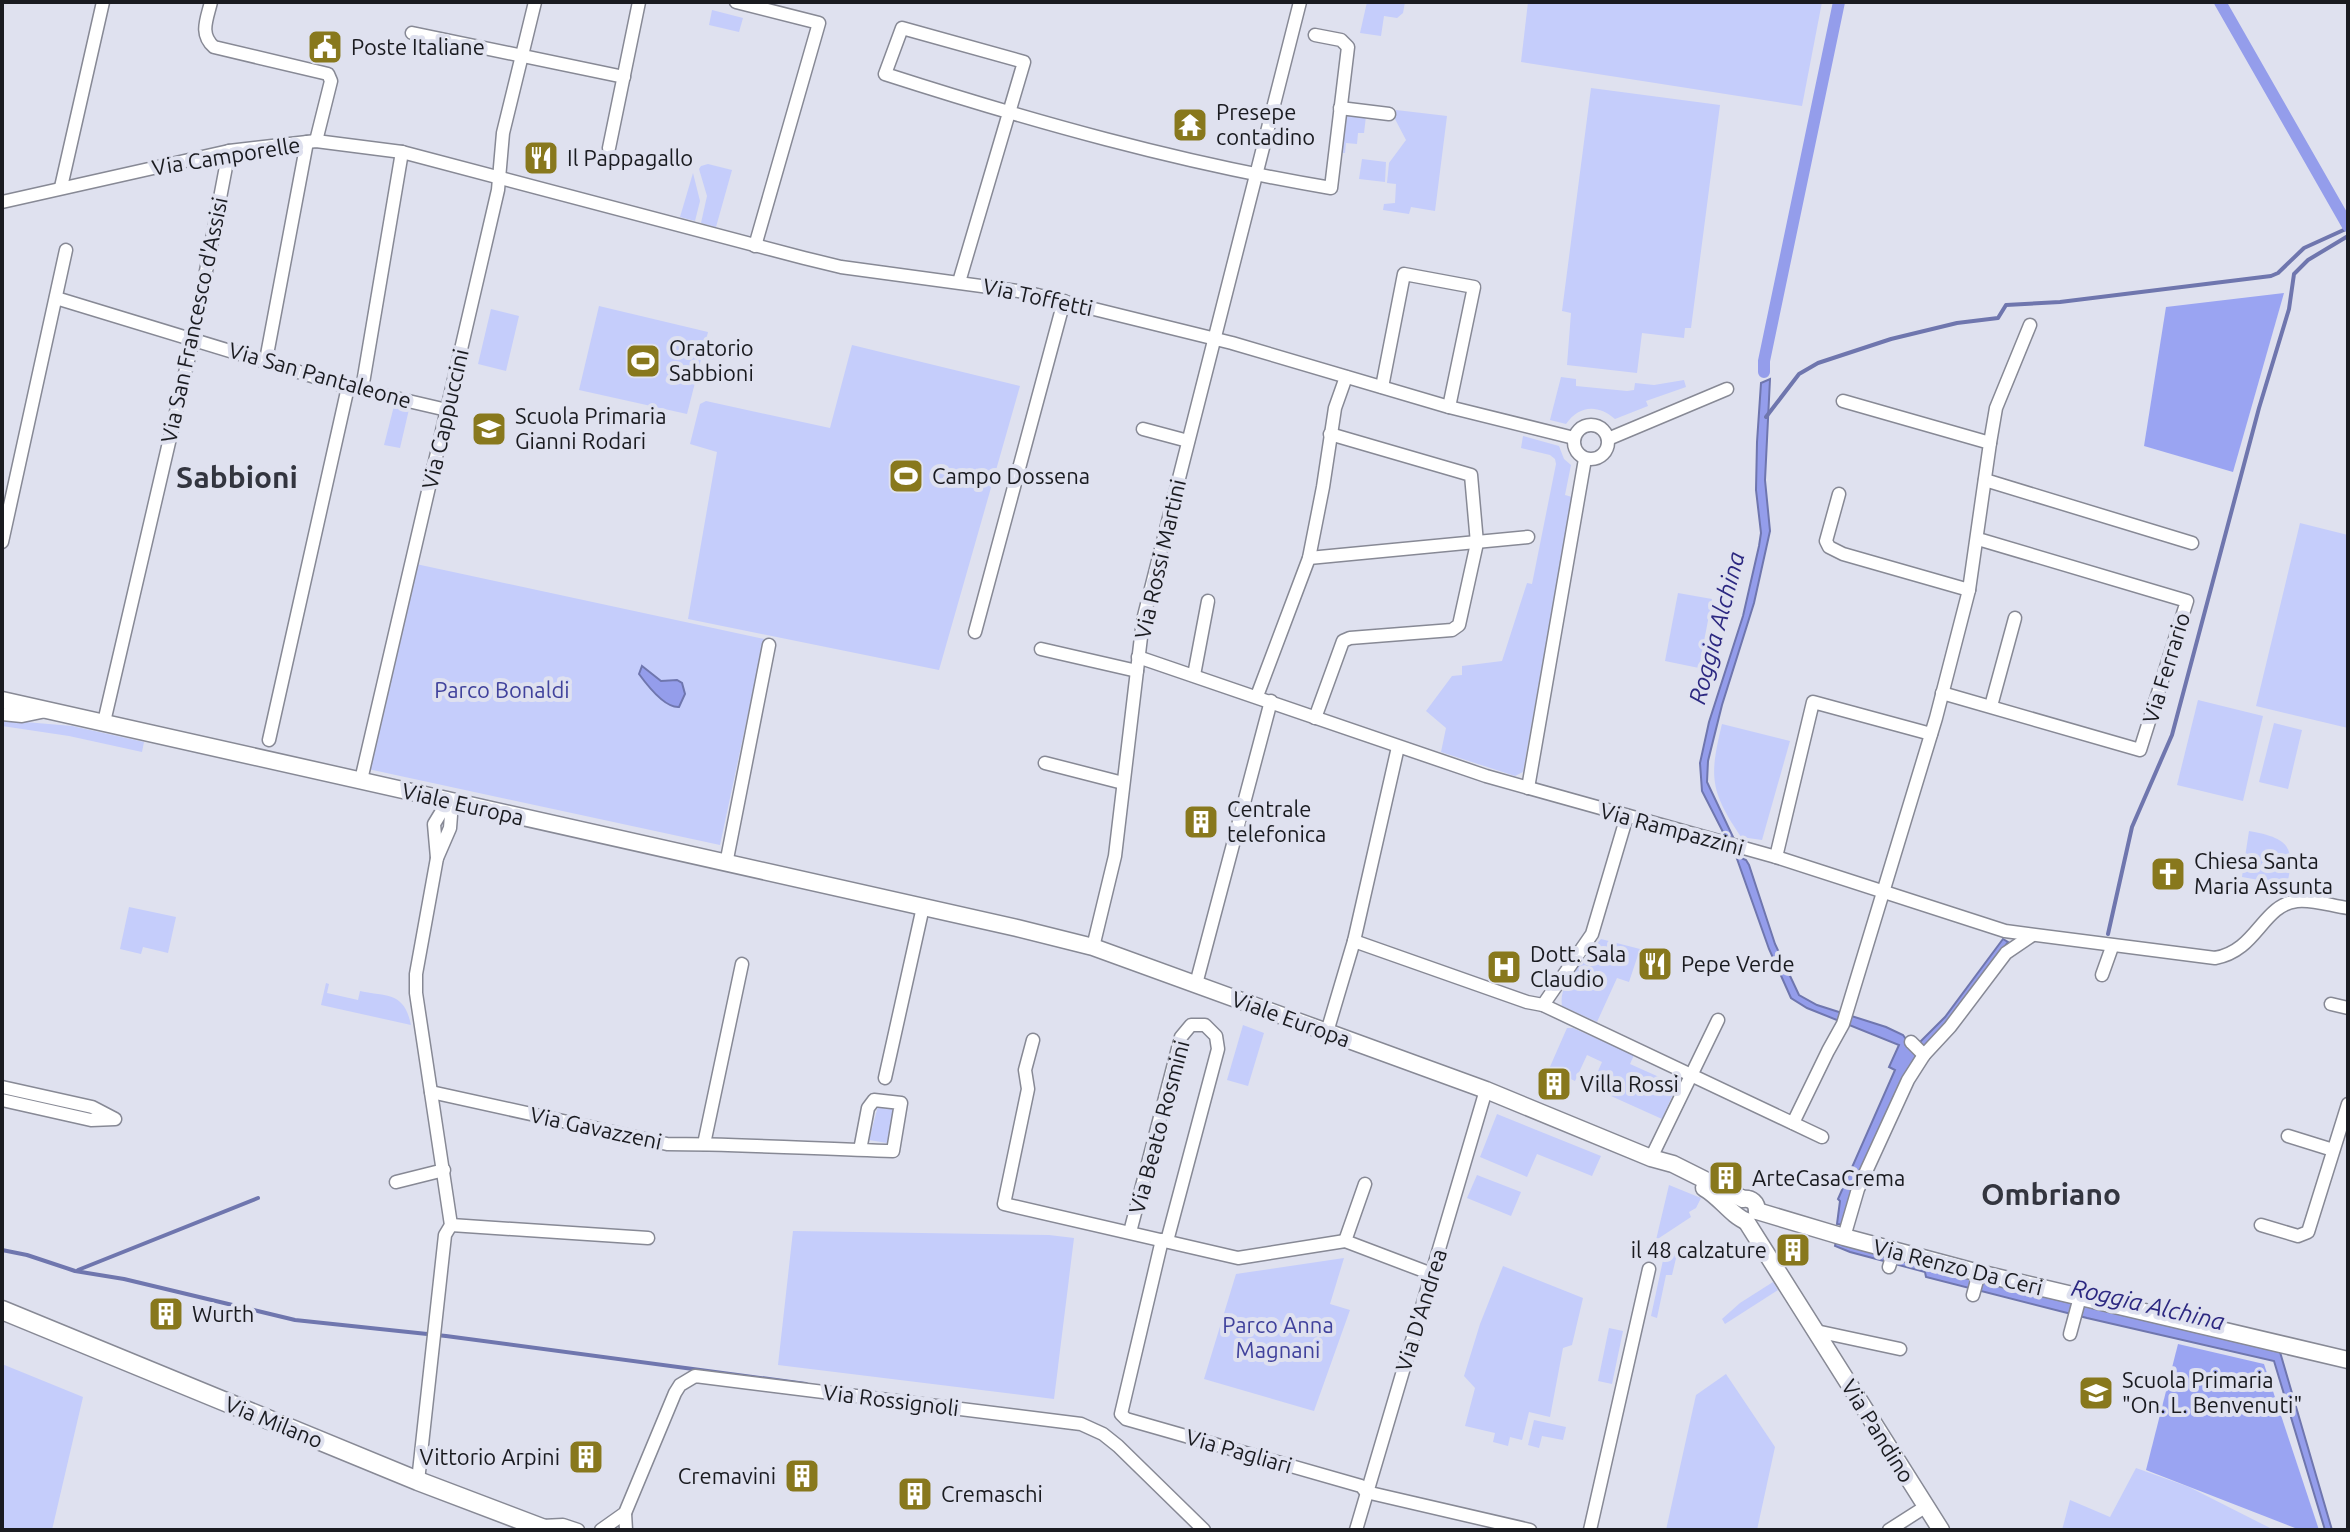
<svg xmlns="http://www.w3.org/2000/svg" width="2350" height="1532" font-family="Ubuntu,sans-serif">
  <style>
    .green { fill: #c5cdfb }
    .forest { fill: #9aa4f2 }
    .water { fill: #949deb; stroke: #6f76ae; stroke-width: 2 }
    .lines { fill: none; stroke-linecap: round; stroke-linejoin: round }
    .stream { stroke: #6f76ae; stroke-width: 4 }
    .canal { stroke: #949deb; stroke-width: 12 }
    .minor-casing { stroke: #878995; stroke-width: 15 }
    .tertiary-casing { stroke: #878995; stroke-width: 19 }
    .secondary-casing { stroke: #878995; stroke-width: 21 }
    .minor { stroke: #fff; stroke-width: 12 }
    .tertiary { stroke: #fff; stroke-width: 16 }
    .secondary { stroke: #fff; stroke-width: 18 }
    .labels { text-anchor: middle; stroke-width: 8; stroke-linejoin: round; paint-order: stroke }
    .poi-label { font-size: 22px; fill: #1a1b20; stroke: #dfe1ef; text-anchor: start }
    .street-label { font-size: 22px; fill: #1a1b20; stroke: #dfe1ef }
    .park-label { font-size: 22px; fill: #40429c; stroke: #dfe1ef }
    .water-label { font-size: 24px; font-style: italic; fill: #2c2881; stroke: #dfe1ef }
    .district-label { font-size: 30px; font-weight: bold; fill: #33353f; stroke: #dfe1ef }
  </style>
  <rect width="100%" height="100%" fill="#dfe1ef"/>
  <g class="green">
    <path d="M1367,2H1405L1403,13L1397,18L1384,16L1381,36L1360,33Z"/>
    <path d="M1528,2H1822L1802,106L1521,62Z"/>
    <path d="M712,10L743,18L739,32L709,25Z"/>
    <path d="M1591,88L1720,105L1691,328H1685L1684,338L1642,333L1637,373L1567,365L1571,313L1562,311Z"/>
    <path d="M1396,110L1447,116L1435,211L1411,207L1409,214L1383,210L1384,204L1395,203L1396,184L1387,183L1389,163L1406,140L1395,119Z"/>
    <path d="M1345,113L1366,116L1364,133H1358L1357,144L1346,143L1345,153H1340Z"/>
    <path d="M1362,159L1386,162L1385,182L1359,179Z"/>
    <path d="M708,164L732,170L716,227L701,223L707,196L699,169L701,166Z"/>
    <path d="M693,173L700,201L695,221L680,217Z"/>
    <path d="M599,306L708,332L687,414L579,390Z"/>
    <path d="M491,309L519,316L506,371L478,364Z"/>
    <path d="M852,345L1020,386L939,670L688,619L717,452L690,444L700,404L706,401L830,428Z"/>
    <path d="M1561,377L1576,379V386L1627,391L1634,390L1635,383L1654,385L1684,380L1686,387L1646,401L1648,406L1615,419C1598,404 1579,405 1566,424L1550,420Z"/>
    <path d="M395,402L410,405L400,448L384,445Z"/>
    <path d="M1523,436L1559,446L1564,459L1571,465L1565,495L1572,497L1523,772L1515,776L1441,752L1446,728L1426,711L1452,676L1462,675V666L1502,661L1527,583L1532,584L1556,464L1555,459L1550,455L1521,448Z"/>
    <path d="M2300,523L2348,535V728L2256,706Z"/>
    <path d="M416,564L764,639L720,845L368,769Z"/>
    <path d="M1678,593L1712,599L1699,668L1665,661Z"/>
    <path d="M2198,700L2263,716L2243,801L2177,785Z"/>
    <path d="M2,720L72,726L144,742L142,752L69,736L2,726Z"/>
    <path d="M2274,723L2302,730L2288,789L2259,782Z"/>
    <path d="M1722,724L1790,741L1762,840L1741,837C1710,791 1709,777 1722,724Z"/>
    <path d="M2249,831C2288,838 2296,846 2287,885L2242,877Z"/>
    <path d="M129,907L176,917L168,953L143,947L141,954L120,949Z"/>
    <path d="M1601,939L1640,949L1629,982L1617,978L1597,1022L1562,1006C1558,981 1586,958 1601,939Z"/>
    <path d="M326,983L329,984L327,993L358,1000L360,991C389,997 404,992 411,1025L321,1005Z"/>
    <path d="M1243,1025L1264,1033L1248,1086L1227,1080Z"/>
    <path d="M1567,1028H1573L1634,1055L1630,1064L1677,1085L1662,1119L1591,1087L1602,1062L1587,1055L1575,1081L1549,1069Z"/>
    <path d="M878,1106L893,1108L894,1110L887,1143L869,1140Z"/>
    <path d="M1497,1114L1601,1156L1592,1176L1537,1154L1527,1177L1480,1157Z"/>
    <path d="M1477,1175L1521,1192L1511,1216L1467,1198Z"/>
    <path d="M1669,1185L1701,1198L1696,1208L1689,1212L1691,1217L1656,1240Z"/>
    <path d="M793,1231L1049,1235L1074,1238L1054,1399L778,1365Z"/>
    <path d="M1665,1251L1677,1254L1672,1275H1666L1657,1318L1651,1316Z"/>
    <path d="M1344,1258L1330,1304L1350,1310L1314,1411L1204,1379L1236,1274Z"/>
    <path d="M1503,1266L1583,1298L1572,1345L1563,1348L1550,1417L1529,1412L1522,1440L1510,1437L1508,1446L1493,1442L1495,1433L1465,1426L1475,1388L1464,1376L1480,1324Z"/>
    <path d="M1773,1282L1778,1290L1725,1324L1722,1319L1740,1303Z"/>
    <path d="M1609,1328L1623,1331L1612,1384L1598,1381Z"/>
    <path d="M2,1364L83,1397L52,1530H2Z"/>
    <path d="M1726,1374L1775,1447L1757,1530H1666L1696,1395Z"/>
    <path d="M1534,1420L1566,1427L1563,1440L1542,1436L1539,1448L1528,1445Z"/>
    <path d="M2136,1468L2189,1487L2274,1530H2062L2070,1500L2110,1517Z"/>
  </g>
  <g class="forest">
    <path d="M2284,293L2233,472L2144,446L2166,307Z"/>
    <path d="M2178,1344L2264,1364L2319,1530H2300L2146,1470Z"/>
  </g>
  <g class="water">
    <path d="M1770,379L1765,480L1770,531L1754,603L1722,705L1708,761L1707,782L1734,839L1725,836L1702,791L1700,763L1709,722L1743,616L1759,546L1761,533L1756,490L1757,442L1761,383Z"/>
    <path d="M642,666L661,681L677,680L682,683L685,694L679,707C665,708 647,685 639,674Z"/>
    <path d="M1736,856L1746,860L1749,865L1775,944L1799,995L1817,1005L1886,1027L1903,1035L1913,1049L1945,1017L2003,939L2008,942L1946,1024L1918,1052L1894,1096L1844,1225L1837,1224L1840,1201L1838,1199L1895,1070L1889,1067L1899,1045L1807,1008L1791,998L1769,949Z"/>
    <path d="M1836,1241L1995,1285L2280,1352L2332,1530H2325L2274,1361L2087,1318L1926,1277L1925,1272L1850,1252L1835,1246Z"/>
  </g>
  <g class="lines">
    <g class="stream">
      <path d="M1766,417L1799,374L1818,363L1891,339L1957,323L1998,318L2006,305L2060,302L2271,276L2278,273L2304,248L2348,228"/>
      <path d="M2108,934L2132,827L2172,735L2259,408L2289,309L2294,274L2308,260L2348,236"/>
      <path d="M2,1250L27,1255L75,1271L124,1279L295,1320L446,1336L806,1384"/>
      <path d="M78,1270L258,1198"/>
    </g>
    <g class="canal">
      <path d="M2220,2L2348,226"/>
      <path d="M1764,372V361L1839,2"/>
    </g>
    <defs>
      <g id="minor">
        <path d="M211,2C207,19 199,34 214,47L328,74L331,81L316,141"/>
        <path d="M736,2L819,23L755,246"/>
        <path d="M412,33L624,77"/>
        <path d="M1340,108L1389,114"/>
        <path d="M609,148L639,2"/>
        <path d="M61,187L103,2"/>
        <path d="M2,202L229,151L316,141L402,152L804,258L841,267L1025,292L1232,343L1449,407L1574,438"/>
        <path d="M959,282L1024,62L902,28L885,74C1031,121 1180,163 1331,188L1348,47L1341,40L1315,35"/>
        <path d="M56,298L348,387L447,410"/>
        <path d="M266,360L307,142"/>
        <path d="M1382,387L1404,274L1474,287L1449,407"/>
        <path d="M362,389L402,152"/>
        <circle cx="1591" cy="442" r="17"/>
        <path d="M1143,429L1188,441"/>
        <path d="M1608,439L1727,389"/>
        <path d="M1990,443L1996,408L2030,325"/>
        <path d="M1985,480L2192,543"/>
        <path d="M1839,494L1826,541L1829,547L1843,554L1969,590"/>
        <path d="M2,542L66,250"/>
        <path d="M1309,558L1528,537"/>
        <path d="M975,632L1064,301"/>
        <path d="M1041,649L1137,671"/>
        <path d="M1138,657L1486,776L1776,857L2005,931L2215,958C2257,951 2262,905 2297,901C2313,899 2332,906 2348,908"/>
        <path d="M1194,675L1208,601"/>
        <path d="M1942,693L2140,750L2187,601L1978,539"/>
        <path d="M1257,696L1309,558L1323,487L1335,408L1346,377"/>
        <path d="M1991,706L2015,618"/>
        <path d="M2,714L22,716L46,711"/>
        <path d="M1315,718L1343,641L1350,638L1452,630L1459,625L1477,543L1471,475L1330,434"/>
        <path d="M104,722L193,339L229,151"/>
        <path d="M269,740L348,387"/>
        <path d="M1045,763L1123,783"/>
        <path d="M361,780L498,190L503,133L535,2"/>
        <path d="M1528,788L1585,459"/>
        <path d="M1776,857L1813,702L1931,734"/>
        <path d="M437,858L434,824L448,801"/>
        <path d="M726,864L769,645"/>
        <path d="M1354,941L1527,1002L1543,1005L1822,1137"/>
        <path d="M1093,947L1115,856L1143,620L1300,2"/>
        <path d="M2102,975L2112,947"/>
        <path d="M1196,984L1271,701"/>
        <path d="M2331,1004L2348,1008"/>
        <path d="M1543,1005L1592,934L1627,816"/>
        <path d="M1327,1032L1354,941L1398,747"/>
        <path d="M1033,1040L1025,1070L1028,1089L1004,1204L1238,1258L1345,1241L1432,1274"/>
        <path d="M1911,1042L1924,1055"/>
        <path d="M885,1078L923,907"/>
        <path d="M2,1087L92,1107L115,1119L91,1120L2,1100"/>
        <path d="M431,1092L667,1144C742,1144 817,1149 893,1151L901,1103L874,1100L868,1108L860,1150"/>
        <path d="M1793,1123L1828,1051L1843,1024L1936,718L1969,590L1990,443L1843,401"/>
        <path d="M2288,1136L2333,1150"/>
        <path d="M704,1144L742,964"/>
        <path d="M1651,1158L1718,1020"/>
        <path d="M396,1182L444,1170"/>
        <path d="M451,1225L648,1238"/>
        <path d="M2261,1225L2298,1236L2308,1232L2348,1104"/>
        <path d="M1130,1232L1181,1037L1191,1025H1205L1216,1036L1218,1049L1167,1241"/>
        <path d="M1844,1237L1858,1189L1908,1080L1924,1055L1950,1027L2006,953L2031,936"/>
        <path d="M1162,1240L1121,1414L1126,1419L1361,1486L1366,1492L1530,1530"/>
        <path d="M1345,1241L1365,1184"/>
        <path d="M1889,1267L1894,1251"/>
        <path d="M1973,1295L1979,1273"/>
        <path d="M1816,1331L1900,1349"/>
        <path d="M2070,1334L2080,1297"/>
        <path d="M418,1481L445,1235L451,1225L416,993V974L437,858L450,828L451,815L448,801"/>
        <path d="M625,1513L626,1530"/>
        <path d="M542,1526L563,1525L578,1530"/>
        <path d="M601,1530L625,1513L675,1393L680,1385L695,1376L1081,1424L1103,1434L1118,1446L1204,1530"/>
        <path d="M1356,1530L1486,1090"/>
        <path d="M1590,1530L1649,1269"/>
        <path d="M1889,1530L1925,1507"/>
      </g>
      <g id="tertiary">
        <path d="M2,700L1017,928L1093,947L1327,1032L1486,1090L1651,1158L1673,1164L1743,1199C1752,1198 1757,1203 1757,1211"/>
        <path d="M1704,1188C1719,1196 1732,1216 1746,1221"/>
        <path d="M1757,1211L1844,1237L1979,1273L2348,1360"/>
        <path d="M1746,1221L1941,1530"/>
      </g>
      <path id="secondary" d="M2,1310L418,1481L547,1530"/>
    </defs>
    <use href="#minor" class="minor-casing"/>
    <use href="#tertiary" class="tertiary-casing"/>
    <use href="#secondary" class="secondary-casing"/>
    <use href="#minor" class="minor"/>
    <use href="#tertiary" class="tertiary"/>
    <use href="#secondary" class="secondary"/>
  </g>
  <defs>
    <symbol id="civic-square" viewBox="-11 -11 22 22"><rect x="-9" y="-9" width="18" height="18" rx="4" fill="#88781d" stroke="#dfe1ef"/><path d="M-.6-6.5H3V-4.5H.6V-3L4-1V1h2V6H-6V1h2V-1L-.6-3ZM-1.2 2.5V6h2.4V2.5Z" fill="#fff"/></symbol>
    <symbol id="temple-square" viewBox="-11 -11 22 22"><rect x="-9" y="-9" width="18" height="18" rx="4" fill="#88781d" stroke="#dfe1ef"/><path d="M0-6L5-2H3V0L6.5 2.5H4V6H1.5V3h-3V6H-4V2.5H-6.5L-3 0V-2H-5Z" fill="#fff"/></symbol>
    <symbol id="restaurant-square" viewBox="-11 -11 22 22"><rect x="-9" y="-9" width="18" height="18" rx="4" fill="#88781d" stroke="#dfe1ef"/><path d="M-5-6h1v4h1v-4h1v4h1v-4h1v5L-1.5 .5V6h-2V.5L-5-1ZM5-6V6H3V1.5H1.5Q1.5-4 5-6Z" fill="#fff"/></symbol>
    <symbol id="stadium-square" viewBox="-11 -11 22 22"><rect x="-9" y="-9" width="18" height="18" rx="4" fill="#88781d" stroke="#dfe1ef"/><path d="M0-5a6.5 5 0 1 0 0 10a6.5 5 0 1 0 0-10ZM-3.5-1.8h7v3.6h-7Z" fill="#fff"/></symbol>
    <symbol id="school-square" viewBox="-11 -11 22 22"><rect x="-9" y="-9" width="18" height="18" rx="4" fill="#88781d" stroke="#dfe1ef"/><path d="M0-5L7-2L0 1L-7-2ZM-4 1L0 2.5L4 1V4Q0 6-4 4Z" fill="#fff"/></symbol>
    <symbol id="building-square" viewBox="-11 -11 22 22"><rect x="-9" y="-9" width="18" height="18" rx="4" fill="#88781d" stroke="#dfe1ef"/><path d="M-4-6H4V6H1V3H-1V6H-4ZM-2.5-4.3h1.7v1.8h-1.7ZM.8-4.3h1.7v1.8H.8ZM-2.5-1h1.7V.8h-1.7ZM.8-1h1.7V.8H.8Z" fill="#fff"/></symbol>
    <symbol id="church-square" viewBox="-11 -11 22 22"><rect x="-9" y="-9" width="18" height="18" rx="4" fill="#88781d" stroke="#dfe1ef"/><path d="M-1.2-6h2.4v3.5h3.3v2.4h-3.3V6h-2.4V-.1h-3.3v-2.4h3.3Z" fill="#fff"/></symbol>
    <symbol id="hospital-square" viewBox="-11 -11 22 22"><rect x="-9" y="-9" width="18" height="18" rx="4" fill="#88781d" stroke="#dfe1ef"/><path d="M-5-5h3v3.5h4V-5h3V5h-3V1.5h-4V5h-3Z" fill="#fff"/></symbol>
  </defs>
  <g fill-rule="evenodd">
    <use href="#civic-square" x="305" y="27" width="40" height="40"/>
    <use href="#temple-square" x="1170" y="105" width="40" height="40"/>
    <use href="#restaurant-square" x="521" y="138" width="40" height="40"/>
    <use href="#stadium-square" x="623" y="341" width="40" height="40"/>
    <use href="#school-square" x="469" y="409" width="40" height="40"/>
    <use href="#stadium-square" x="886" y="456" width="40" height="40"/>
    <use href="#building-square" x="1181" y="802" width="40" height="40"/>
    <use href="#church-square" x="2148" y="854" width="40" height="40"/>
    <use href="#restaurant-square" x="1635" y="944" width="40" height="40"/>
    <use href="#hospital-square" x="1484" y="947" width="40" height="40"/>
    <use href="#building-square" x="1534" y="1064" width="40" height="40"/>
    <use href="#building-square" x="1706" y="1158" width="40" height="40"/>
    <use href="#building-square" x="1773" y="1230" width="40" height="40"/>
    <use href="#building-square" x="146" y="1294" width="40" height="40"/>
    <use href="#school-square" x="2076" y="1373" width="40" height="40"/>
    <use href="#building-square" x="566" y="1437" width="40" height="40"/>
    <use href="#building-square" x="782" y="1456" width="40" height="40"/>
    <use href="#building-square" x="895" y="1474" width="40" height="40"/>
  </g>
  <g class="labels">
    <g class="poi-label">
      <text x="351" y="55">Poste Italiane</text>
      <text x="1216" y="120">Presepe<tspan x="1216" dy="25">contadino</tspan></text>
      <text x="567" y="166">Il Pappagallo</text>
      <text x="669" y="356">Oratorio<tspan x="669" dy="25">Sabbioni</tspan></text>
      <text x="515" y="424">Scuola Primaria<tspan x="515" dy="25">Gianni Rodari</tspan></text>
      <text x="932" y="484">Campo Dossena</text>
      <text x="1227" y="817">Centrale<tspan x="1227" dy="25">telefonica</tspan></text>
      <text x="2194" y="869">Chiesa Santa<tspan x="2194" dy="25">Maria Assunta</tspan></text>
      <text x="1530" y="962">Dott. Sala<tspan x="1530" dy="25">Claudio</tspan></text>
      <text x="1681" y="972">Pepe Verde</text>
      <text x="1580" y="1092">Villa Rossi</text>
      <text x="1752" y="1186">ArteCasaCrema</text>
      <text x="1767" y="1258" text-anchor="end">il 48 calzature</text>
      <text x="192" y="1322">Wurth</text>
      <text x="2122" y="1388">Scuola Primaria<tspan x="2122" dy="25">"On. L. Benvenuti"</tspan></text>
      <text x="560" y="1465" text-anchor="end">Vittorio Arpini</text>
      <text x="776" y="1484" text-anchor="end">Cremavini</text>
      <text x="941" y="1502">Cremaschi</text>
    </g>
    <g class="street-label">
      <text transform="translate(226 156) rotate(-9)" y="8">Via Camporelle</text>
      <text transform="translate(1038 297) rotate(12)" y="8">Via Toffetti</text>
      <text transform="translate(194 320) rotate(-78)" y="8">Via San Francesco d'Assisi</text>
      <text transform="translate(320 375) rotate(16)" y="8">Via San Pantaleone</text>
      <text transform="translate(445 419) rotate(-77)" y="8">Via Cappuccini</text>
      <text transform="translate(1160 559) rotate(-77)" y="8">Via Rossi Martini</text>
      <text transform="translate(2166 668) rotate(-73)" y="8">Via Ferrario</text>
      <text transform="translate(463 804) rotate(13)" y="8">Viale Europa</text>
      <text transform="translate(1672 829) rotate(15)" y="8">Via Rampazzini</text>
      <text transform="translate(1291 1019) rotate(20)" y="8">Viale Europa</text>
      <text transform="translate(1159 1127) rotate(-75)" y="8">Via Beato Rosmini</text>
      <text transform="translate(596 1128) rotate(12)" y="8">Via Gavazzeni</text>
      <text transform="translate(1958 1267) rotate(14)" y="8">Via Renzo Da Ceri</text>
      <text transform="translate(1421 1310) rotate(-73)" y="8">Via D'Andrea</text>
      <text transform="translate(891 1400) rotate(7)" y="8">Via Rossignoli</text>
      <text transform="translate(274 1422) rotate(22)" y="8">Via Milano</text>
      <text transform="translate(1878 1431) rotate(58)" y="8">Via Pandino</text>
      <text transform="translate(1239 1451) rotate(16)" y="8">Via Pagliari</text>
    </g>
    <g class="park-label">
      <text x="502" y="698">Parco Bonaldi</text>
      <text x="1278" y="1333">Parco Anna<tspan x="1278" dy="25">Magnani</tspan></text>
    </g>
    <g class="water-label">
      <text transform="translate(1717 628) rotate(-75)" y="8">Roggia Alchina</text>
      <text transform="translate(2148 1305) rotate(13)" y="8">Roggia Alchina</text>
    </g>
    <g class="district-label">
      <text x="237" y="488">Sabbioni</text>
      <text x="2051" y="1205">Ombriano</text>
    </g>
  </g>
  <rect width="2350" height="1532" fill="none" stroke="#1a1b20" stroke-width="8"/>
</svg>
